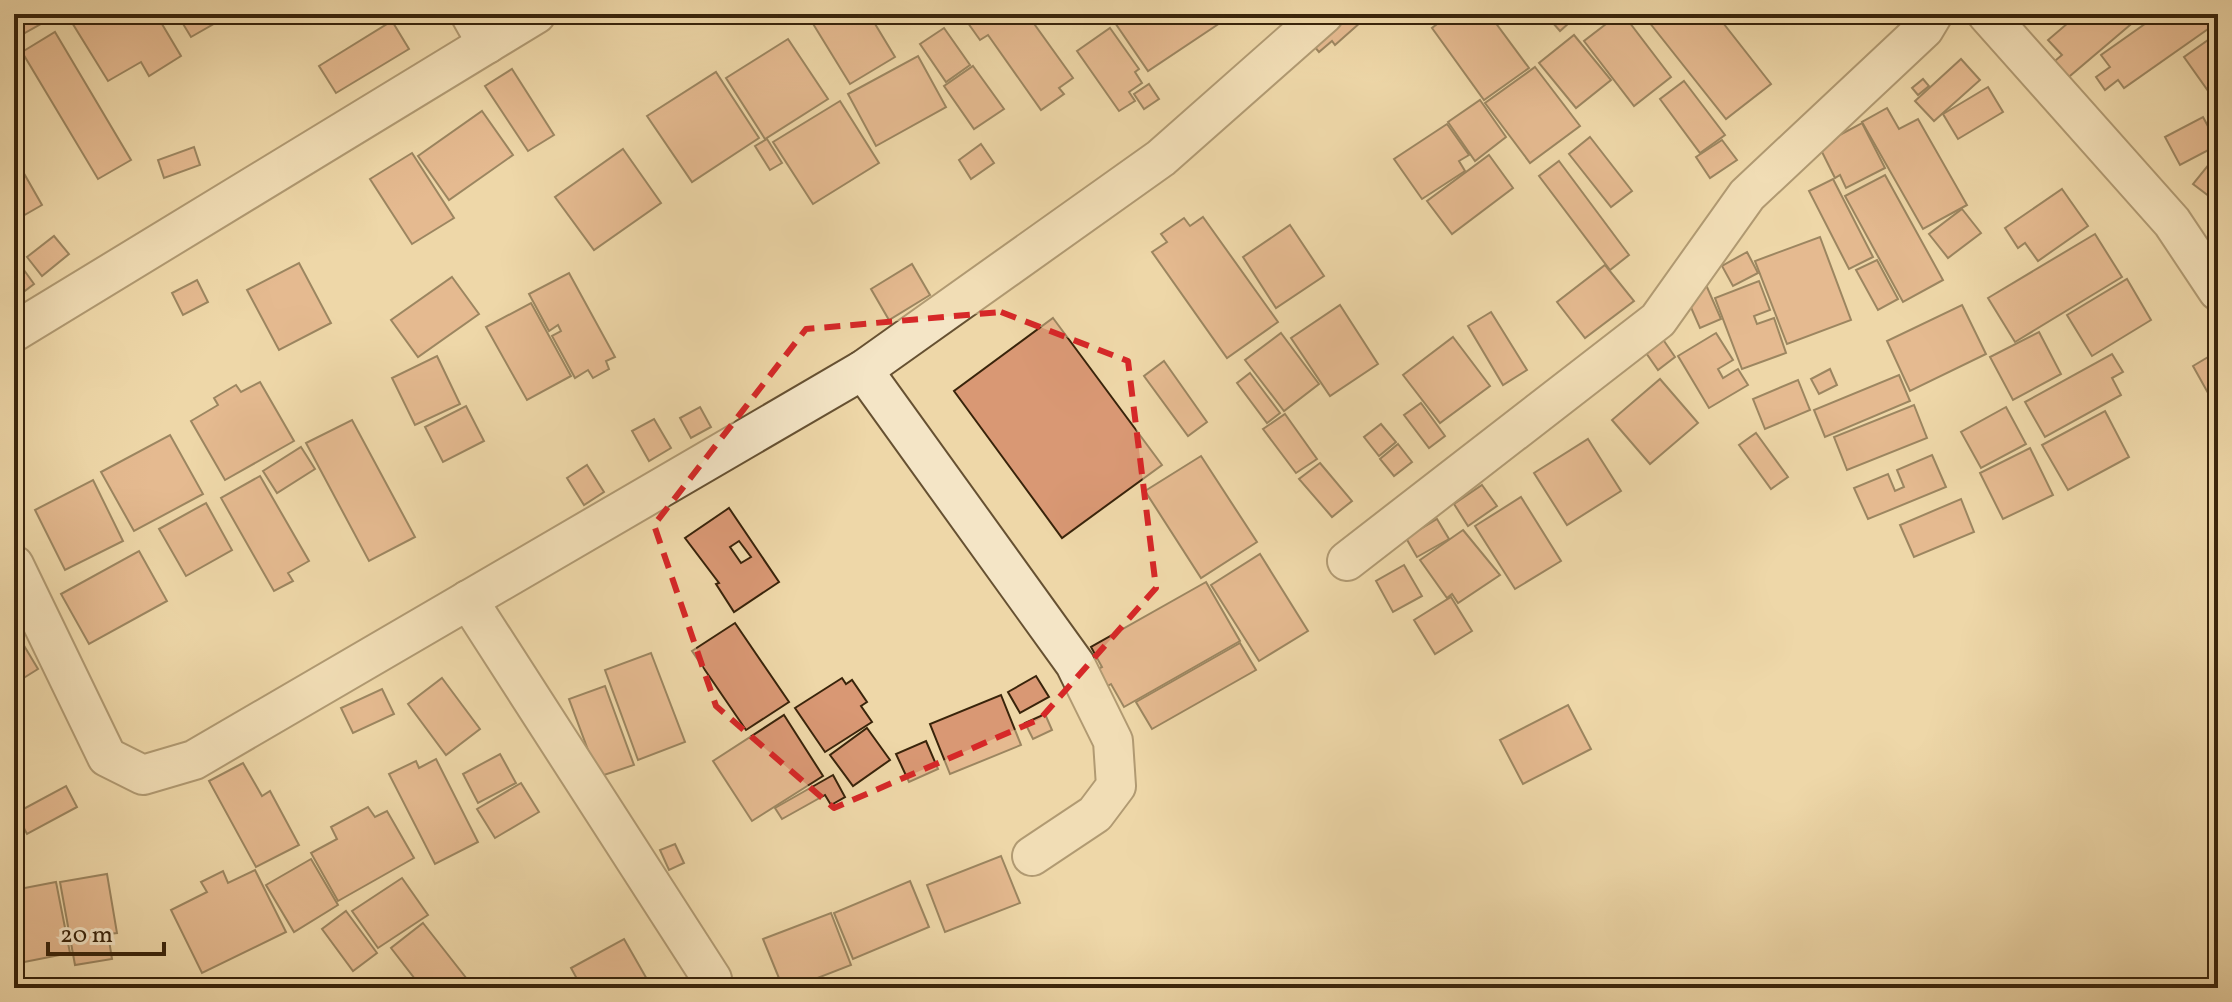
<svg xmlns="http://www.w3.org/2000/svg" width="2232" height="1002" font-family="Vollkorn,serif">
  <style>
    .building { fill: #d99874; stroke: #39240b; stroke-width: 2; fill-rule: evenodd }
    .lines { fill: none; stroke-linecap: round; stroke-linejoin: round }
    .minor-casing { stroke: #665132; stroke-width: 42 }
    .minor { stroke: #f4e5c6; stroke-width: 38 }
    .marked { fill: none; stroke: #d62828; stroke-width: 6; stroke-dasharray: 16 10; stroke-linejoin: round }
  </style>
  <rect width="100%" height="100%" fill="#eed7a8"/>
  <filter id="stains"><feTurbulence type="fractalNoise" baseFrequency=".0025" numOctaves="4"/><feColorMatrix values="0 0 0 0 .2 0 0 0 0 .09 0 0 0 0 .02 0 0 0 .5 -.17"/></filter>
  <radialGradient id="worn" r=".72"><stop offset=".6" stop-color="#630" stop-opacity="0"/><stop offset="1" stop-color="#630" stop-opacity=".3"/></radialGradient>
  <g class="building">
    <path d="M14,14H42L46,21L14,39Z"/>
    <path d="M83,14H156L181,56L149,76L141,62L108,81L71,21Z"/>
    <path d="M177,14H222L224,18L191,37Z"/>
    <path d="M807,14H869L895,57L850,84Z"/>
    <path d="M966,14H1027L1073,78L1059,88L1064,94L1041,110L988,35L980,40L963,16Z"/>
    <path d="M1109,14H1214L1220,23L1148,71Z"/>
    <path d="M1330,14H1370L1335,45L1332,41L1319,52L1308,39Z"/>
    <path d="M1450,14H1489L1529,68L1484,100L1432,28Z"/>
    <path d="M1545,14H1579L1560,31Z"/>
    <path d="M1619,14H1623L1671,77L1634,106L1584,41Z"/>
    <path d="M1659,14H1716L1771,84L1726,119L1649,22Z"/>
    <path d="M2071,14H2143L2064,81L2050,65L2062,55L2048,40L2068,23L2065,20Z"/>
    <path d="M2159,14H2218V22L2124,88L2118,80L2105,90L2096,77L2110,67L2101,55Z"/>
    <path d="M392,21L409,49L336,93L319,66Z"/>
    <path d="M944,28L970,65L946,82L920,44Z"/>
    <path d="M1110,28L1139,69L1135,72L1142,83L1129,92L1135,101L1119,111L1077,51Z"/>
    <path d="M55,32L131,160L98,179L22,52Z"/>
    <path d="M2218,33V90L2211,95L2184,57Z"/>
    <path d="M1574,35L1611,80L1576,108L1539,63Z"/>
    <path d="M788,39L828,99L765,139L726,78Z"/>
    <path d="M918,56L946,107L876,146L848,94Z"/>
    <path d="M1961,59L1980,80L1934,121L1915,101Z"/>
    <path d="M973,66L1004,109L974,129L944,86Z"/>
    <path d="M1535,67L1580,126L1530,163L1485,103Z"/>
    <path d="M512,69L554,135L528,151L485,86Z"/>
    <path d="M716,72L759,138L692,182L647,116Z"/>
    <path d="M1923,79L1929,86L1918,95L1912,88Z"/>
    <path d="M1684,81L1725,135L1700,153L1660,99Z"/>
    <path d="M1149,84L1159,99L1144,109L1134,94Z"/>
    <path d="M1988,87L2003,112L1958,139L1943,114Z"/>
    <path d="M1480,100L1506,137L1475,161L1448,122Z"/>
    <path d="M840,101L879,163L813,204L773,142Z"/>
    <path d="M1887,108L1899,129L1918,119L1967,205L1923,229L1862,122Z"/>
    <path d="M482,111L513,155L449,200L418,156Z"/>
    <path d="M2203,117L2218,145L2180,165L2165,137Z"/>
    <path d="M1862,123L1885,168L1846,188L1840,175L1835,178L1819,146Z"/>
    <path d="M1447,124L1469,155L1459,161L1465,171L1422,199L1394,159Z"/>
    <path d="M1590,137L1632,191L1611,207L1569,154Z"/>
    <path d="M767,139L782,163L770,170L755,146Z"/>
    <path d="M1722,140L1737,160L1710,178L1696,157Z"/>
    <path d="M981,144L994,163L971,179L959,160Z"/>
    <path d="M194,147L200,165L164,178L158,160Z"/>
    <path d="M623,149L661,203L594,250L555,197Z"/>
    <path d="M412,153L454,218L412,244L370,179Z"/>
    <path d="M2218,153V203L2193,184Z"/>
    <path d="M1489,155L1513,188L1452,234L1427,201Z"/>
    <path d="M14,156L42,205L14,221Z"/>
    <path d="M1559,161L1629,255L1610,270L1539,176Z"/>
    <path d="M1885,175L1943,280L1903,302L1845,196Z"/>
    <path d="M1833,179L1873,257L1849,269L1809,191Z"/>
    <path d="M2062,189L2088,226L2038,261L2025,243L2018,248L2005,228Z"/>
    <path d="M1962,209L1981,233L1948,258L1929,234Z"/>
    <path d="M1203,217L1278,322L1227,358L1152,252L1167,242L1161,234L1184,218L1190,226Z"/>
    <path d="M1290,225L1324,276L1276,308L1243,257Z"/>
    <path d="M2095,234L2122,277L2015,342L1988,298Z"/>
    <path d="M54,236L69,254L42,276L27,257Z"/>
    <path d="M1820,237L1851,320L1787,344L1755,261Z"/>
    <path d="M1747,252L1758,273L1733,286L1722,266Z"/>
    <path d="M16,259L34,284L22,293L14,282Z"/>
    <path d="M1877,260L1898,299L1878,310L1856,270Z"/>
    <path d="M299,263L331,323L279,350L247,290Z"/>
    <path d="M912,264L930,295L889,320L871,289Z"/>
    <path d="M1605,265L1634,301L1585,338L1557,302Z"/>
    <path d="M569,273L615,357L606,361L609,369L593,378L588,370L575,378L552,336L561,331L558,325L549,331L529,294Z"/>
    <path d="M452,277L479,314L418,357L391,320Z"/>
    <path d="M1703,278L1721,319L1700,328L1682,287Z"/>
    <path d="M2127,279L2151,320L2092,356L2067,315Z"/>
    <path d="M197,280L208,302L183,315L172,293Z"/>
    <path d="M1759,281L1770,310L1754,316L1757,324L1774,318L1786,353L1742,369L1715,298Z"/>
    <path d="M531,303L571,376L527,400L486,327Z"/>
    <path d="M1340,305L1378,364L1330,396L1291,338Z"/>
    <path d="M1962,305L1986,354L1910,391L1887,341Z"/>
    <path d="M1491,312L1527,370L1503,385L1468,326Z"/>
    <path d="M1053,318L1162,465L1062,538L954,391Z"/>
    <path d="M2039,332L2061,374L2013,400L1990,357Z"/>
    <path d="M1281,333L1319,384L1284,411L1245,360Z"/>
    <path d="M1716,333L1733,360L1718,369L1723,378L1738,369L1748,385L1709,408L1678,356Z"/>
    <path d="M1453,337L1490,386L1440,423L1403,375Z"/>
    <path d="M1662,338L1675,357L1658,370L1644,350Z"/>
    <path d="M2215,353L2218,388L2208,393L2193,366Z"/>
    <path d="M2112,354L2123,372L2112,378L2121,395L2045,437L2025,402Z"/>
    <path d="M437,356L460,404L415,425L392,378Z"/>
    <path d="M1164,361L1207,422L1188,436L1144,376Z"/>
    <path d="M1830,369L1837,385L1819,394L1811,379Z"/>
    <path d="M1250,373L1280,413L1267,423L1237,383Z"/>
    <path d="M1899,375L1910,401L1825,437L1814,410Z"/>
    <path d="M1660,379L1698,423L1650,464L1612,420Z"/>
    <path d="M1798,380L1810,410L1765,429L1753,399Z"/>
    <path d="M260,382L294,441L225,480L191,421L218,405L214,398L236,385L241,392Z"/>
    <path d="M1421,403L1445,436L1429,448L1404,415Z"/>
    <path d="M1914,405L1927,438L1847,470L1834,437Z"/>
    <path d="M466,406L484,441L443,462L425,427Z"/>
    <path d="M700,407L711,427L691,438L680,418Z"/>
    <path d="M2006,407L2026,444L1981,468L1961,432Z"/>
    <path d="M2105,411L2129,457L2068,490L2042,445Z"/>
    <path d="M1285,414L1317,459L1296,473L1263,429Z"/>
    <path d="M654,419L671,448L649,461L632,431Z"/>
    <path d="M352,420L415,537L369,561L306,443Z"/>
    <path d="M1381,424L1396,442L1379,456L1364,437Z"/>
    <path d="M1756,433L1788,477L1771,489L1739,445Z"/>
    <path d="M170,435L203,494L134,531L101,472Z"/>
    <path d="M1588,439L1621,491L1567,525L1534,473Z"/>
    <path d="M1398,444L1412,462L1394,476L1380,459Z"/>
    <path d="M301,447L315,469L277,493L263,471Z"/>
    <path d="M2030,448L2053,495L2003,519L1980,473Z"/>
    <path d="M2218,450V470L2211,454Z"/>
    <path d="M1932,455L1946,487L1868,519L1854,488L1888,474L1895,491L1904,487L1897,470Z"/>
    <path d="M1201,456L1257,542L1201,578L1145,491Z"/>
    <path d="M1320,463L1352,501L1332,517L1299,479Z"/>
    <path d="M587,465L604,492L584,505L567,478Z"/>
    <path d="M260,476L309,561L288,573L293,581L274,591L221,498Z"/>
    <path d="M93,480L123,541L65,570L35,510Z"/>
    <path d="M1482,485L1497,506L1468,526L1454,504Z"/>
    <path d="M1521,497L1561,561L1515,589L1475,526Z"/>
    <path d="M1961,499L1974,532L1914,557L1900,525Z"/>
    <path d="M206,503L232,550L186,576L159,529Z"/>
    <path d="M729,508L779,582L734,612L716,584L719,583L685,538ZM739,541L751,557L741,563L730,547Z"/>
    <path d="M1437,519L1449,539L1417,557L1406,538Z"/>
    <path d="M1463,530L1500,575L1458,603L1452,594L1447,598L1420,560Z"/>
    <path d="M139,551L167,601L89,644L61,594Z"/>
    <path d="M1260,554L1308,631L1259,661L1211,585Z"/>
    <path d="M1404,565L1422,596L1393,612L1376,581Z"/>
    <path d="M1206,582L1240,641L1124,707L1111,684L1104,688L1094,671L1102,667L1091,647Z"/>
    <path d="M1451,597L1472,631L1435,654L1414,620Z"/>
    <path d="M735,623L789,702L746,730L692,651Z"/>
    <path d="M14,629L38,669L14,684Z"/>
    <path d="M1240,643L1256,670L1152,729L1136,702Z"/>
    <path d="M651,653L685,742L638,760L605,670Z"/>
    <path d="M1036,676L1049,697L1020,713L1008,692Z"/>
    <path d="M442,678L480,729L446,755L408,704Z"/>
    <path d="M842,678L846,684L852,680L867,702L861,706L872,722L825,752L795,708Z"/>
    <path d="M605,686L634,765L598,777L569,699Z"/>
    <path d="M382,689L394,714L353,733L341,708Z"/>
    <path d="M1001,695L1021,745L950,774L930,724Z"/>
    <path d="M1568,705L1591,749L1523,784L1500,740Z"/>
    <path d="M1045,714L1052,730L1033,739L1025,723Z"/>
    <path d="M784,715L823,776L752,821L713,761Z"/>
    <path d="M867,728L890,760L853,786L830,755Z"/>
    <path d="M926,741L938,769L909,782L896,754Z"/>
    <path d="M500,754L516,783L478,803L463,774Z"/>
    <path d="M436,759L478,842L435,864L389,774L416,761L419,768Z"/>
    <path d="M243,763L262,796L270,791L299,845L256,867L209,781Z"/>
    <path d="M833,775L845,797L831,805L825,795L782,819L775,808Z"/>
    <path d="M521,783L539,812L495,838L477,809Z"/>
    <path d="M66,786L77,807L27,834L16,813Z"/>
    <path d="M368,807L375,817L387,811L414,858L338,901L311,853L337,839L331,827Z"/>
    <path d="M675,844L684,863L669,870L660,850Z"/>
    <path d="M1001,856L1020,903L945,932L927,885Z"/>
    <path d="M311,859L338,905L294,932L266,885Z"/>
    <path d="M255,870L286,932L202,973L171,910L207,892L201,882L223,871L228,883Z"/>
    <path d="M107,874L117,933L108,934L112,959L75,965L60,882Z"/>
    <path d="M402,878L428,915L378,948L352,911Z"/>
    <path d="M910,881L929,927L853,959L834,913Z"/>
    <path d="M56,882L70,953L14,964V890Z"/>
    <path d="M346,911L377,953L353,971L322,929Z"/>
    <path d="M831,913L851,965L792,988H783L763,939Z"/>
    <path d="M423,923L474,988H422L391,948Z"/>
    <path d="M624,939L652,988H582L571,968Z"/>
  </g>
  <g class="lines">
    <defs>
      <g id="minor">
        <path d="M470,14L487,44"/>
        <path d="M1987,14L2172,222L2218,291"/>
        <path d="M14,332L536,14"/>
        <path d="M863,370L1075,664L1113,741L1116,786L1095,814L1032,856"/>
        <path d="M1347,561L1658,320L1747,195L1924,29L1933,14"/>
        <path d="M14,565L107,757L143,775L194,760L863,370L1161,158L1324,14"/>
        <path d="M468,600L712,979"/>
      </g>
    </defs>
    <use href="#minor" class="minor-casing"/>
    <use href="#minor" class="minor"/>
  </g>
  <path d="M0 0H2232V1002H0ZM1001,312L1128,361L1156,588L1040,719L834,808L716,706L654,525L806,329Z" fill="#eed7a8" fill-opacity=".55" fill-rule="evenodd"/>
  <path class="marked" d="M1001,312L1128,361L1156,588L1040,719L834,808L716,706L654,525L806,329Z"/>
  <rect width="2232" height="1002" fill="none" stroke="#eed7a8" stroke-width="48"/>
  <rect x="16" y="16" width="2200" height="970" fill="none" stroke="#39240b" stroke-width="4"/>
  <rect x="24" y="24" width="2184" height="954" fill="none" stroke="#39240b" stroke-width="2"/>
  <path d="M48 942v12h116v-12" fill="none" stroke="#39240b" stroke-width="4"/>
  <text x="60" y="942" font-size="24" fill="#39240b" stroke="#f4e5c6" stroke-width="6" paint-order="stroke">20 m</text>
  <rect width="100%" height="100%" filter="url(#stains)"/>
  <rect width="100%" height="100%" fill="url(#worn)"/>
</svg>
